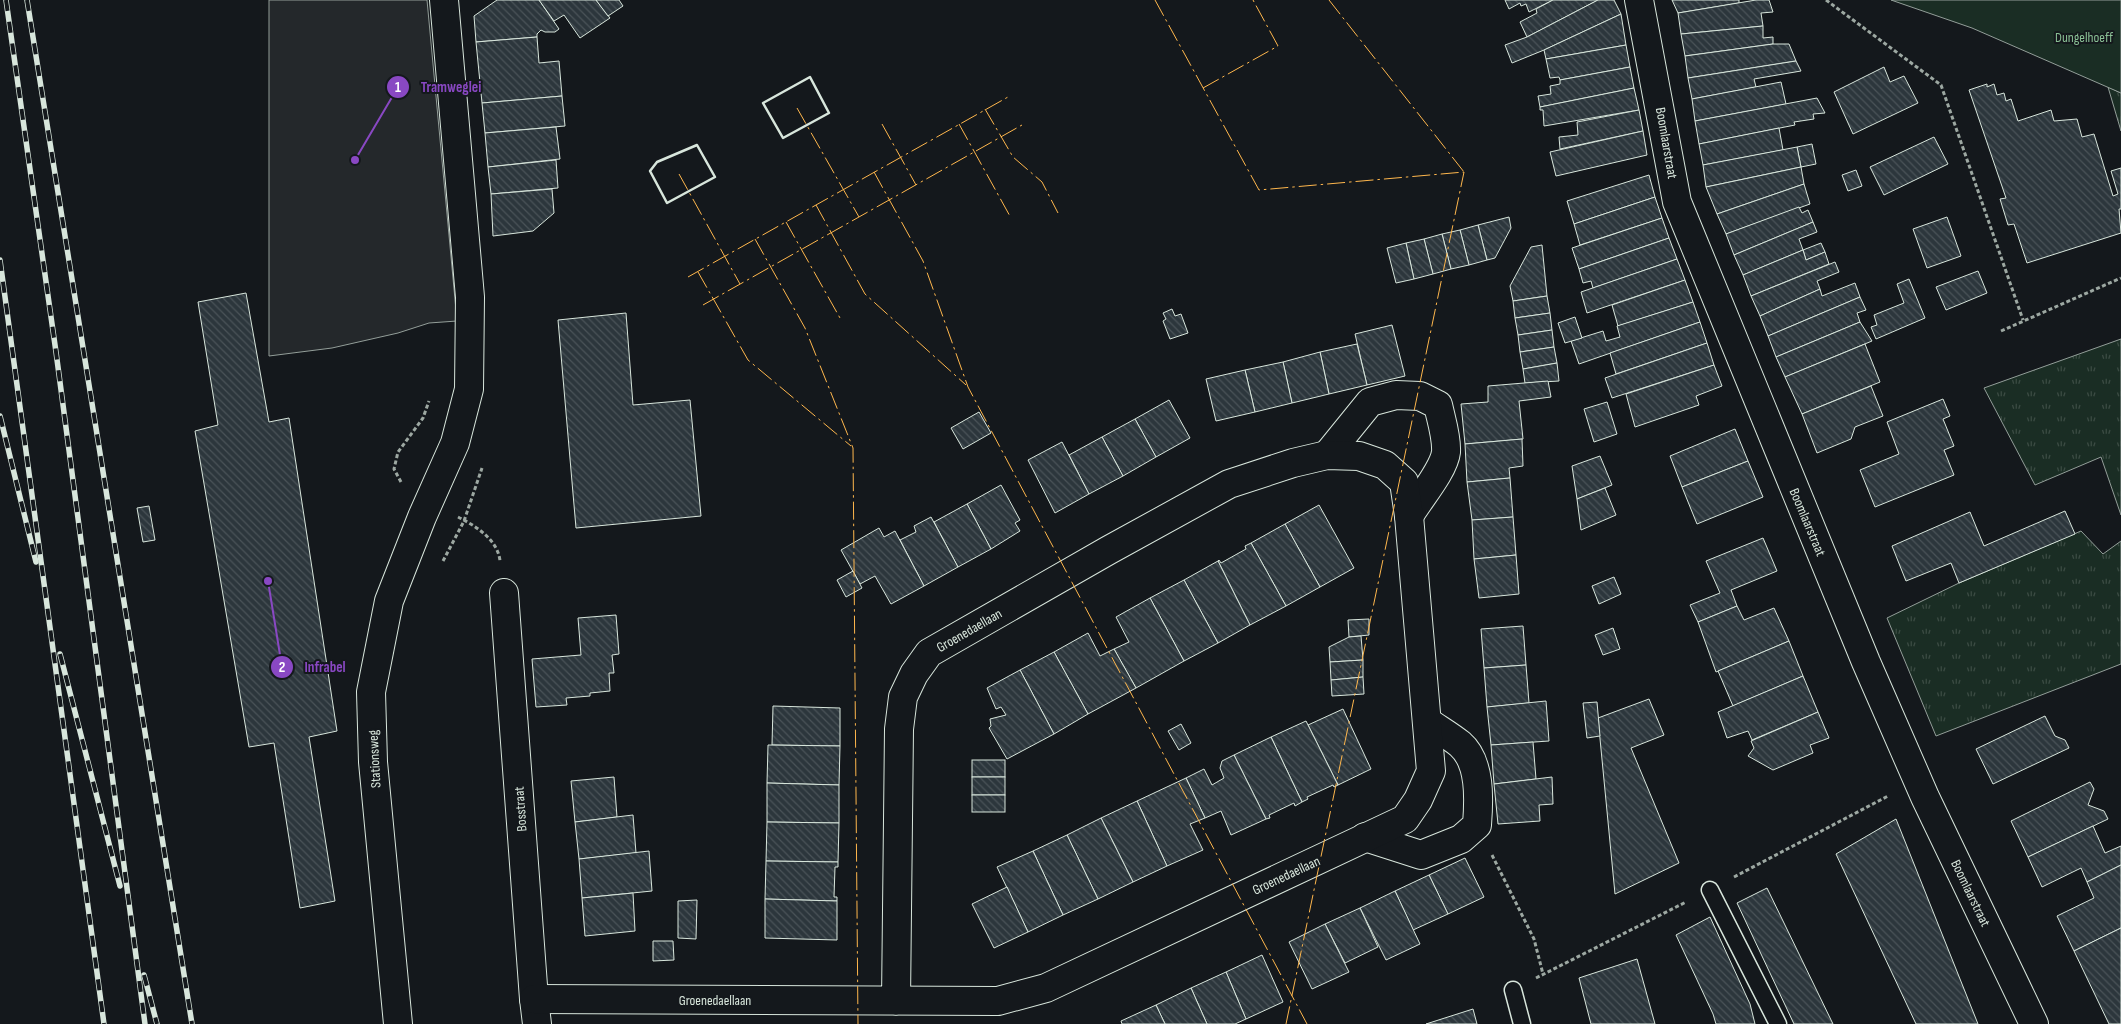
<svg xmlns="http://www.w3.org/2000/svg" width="2121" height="1024" font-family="'Sofia Sans Condensed',sans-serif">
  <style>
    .grass { fill: url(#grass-tufts); stroke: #939e99 }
    .park { fill: #1a2d24; stroke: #939e99 }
    .parking { fill: #24282b; stroke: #939e99 }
    .building { fill: url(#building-back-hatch); stroke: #d8e6dc }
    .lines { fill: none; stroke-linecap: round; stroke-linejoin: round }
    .service-casing { stroke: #d8e6dc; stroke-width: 19 }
    .minor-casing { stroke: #d8e6dc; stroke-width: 30 }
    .tertiary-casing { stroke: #d8e6dc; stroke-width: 30 }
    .path { stroke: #9da8a2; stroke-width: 3; stroke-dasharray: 4 2.5; stroke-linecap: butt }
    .service { stroke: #14181c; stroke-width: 16 }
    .minor { stroke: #14181c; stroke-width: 28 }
    .tertiary { stroke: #14181c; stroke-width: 28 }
    .rail-casing { stroke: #d8e6dc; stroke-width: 5.5 }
    .rail { stroke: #14181c; stroke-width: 4; stroke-dasharray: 11; stroke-linecap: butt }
    .wall { stroke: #d8e6dc; stroke-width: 2.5 }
    .power { stroke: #ffb74d; stroke-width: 1; stroke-dasharray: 18 4 2.5 4; stroke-linecap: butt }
    .labels { text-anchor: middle; stroke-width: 4; stroke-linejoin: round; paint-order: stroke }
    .park-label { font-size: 14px; fill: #8ac095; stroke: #14181c }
    .street-label { font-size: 14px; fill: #d8e6dc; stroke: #14181c }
    .leader { fill: none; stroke: #8948c3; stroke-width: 2 }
    .callout-dot { fill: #8948c3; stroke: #14181c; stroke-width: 2 }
    .mark-label { font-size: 15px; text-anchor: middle; font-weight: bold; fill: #fff }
    .callout-label { font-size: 15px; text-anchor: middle; font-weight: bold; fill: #8948c3; stroke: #14181c; stroke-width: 4; stroke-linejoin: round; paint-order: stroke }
  </style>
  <defs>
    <pattern id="grass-tufts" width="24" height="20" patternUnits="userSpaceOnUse" patternTransform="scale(1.25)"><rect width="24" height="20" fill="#1a2d24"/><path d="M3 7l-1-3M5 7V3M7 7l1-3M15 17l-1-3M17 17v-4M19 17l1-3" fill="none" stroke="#3b4b43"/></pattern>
    <pattern id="building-back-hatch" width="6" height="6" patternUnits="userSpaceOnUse" patternTransform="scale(1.25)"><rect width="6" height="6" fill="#2c363c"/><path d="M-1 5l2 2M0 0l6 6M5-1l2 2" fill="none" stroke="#4a5358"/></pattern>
  </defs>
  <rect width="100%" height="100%" fill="#14181c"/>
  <g class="grass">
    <path d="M2108,87L2121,93V131Z"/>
    <path d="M2121,339V515L2101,457L2035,485L1984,388Z"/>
    <path d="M2081,531L2103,554L2121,541V664L1936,736L1887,618L1959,583Z"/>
  </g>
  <path class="park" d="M1891,0H2121V93L1972,28Z"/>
  <path class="parking" d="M269,0H427L457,321L429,323L398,333L332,348L269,356Z"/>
  <g class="building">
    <path d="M497,0H539L559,29L555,32H545L541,30L537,34V37L476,42L474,16Z"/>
    <path d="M539,0H596L610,18L580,38L564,15L554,21Z"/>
    <path d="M596,0H619L623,6L608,16Z"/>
    <path d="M1505,0H1553L1529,12L1526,4L1521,6L1520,3L1509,9Z"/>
    <path d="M1553,0H1598L1527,37L1520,22L1537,13L1536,9Z"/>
    <path d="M1598,0H1614L1621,14L1544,50L1512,63L1505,45L1527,37Z"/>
    <path d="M1672,0H1739V3L1678,13Z"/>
    <path d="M1756,0H1769L1773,12L1761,13L1763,26L1681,34L1678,13Z"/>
    <path d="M1621,14L1626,45L1546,59L1544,50Z"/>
    <path d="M1763,26V38L1773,37V44L1685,56L1681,34Z"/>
    <path d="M537,37L539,63L559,61L562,96L482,103L476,42Z"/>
    <path d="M1773,44H1789L1796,61L1688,78L1685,56Z"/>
    <path d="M1626,45L1630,67L1560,80L1559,77L1550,78L1546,59Z"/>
    <path d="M1796,61L1801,71L1754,79L1756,87L1692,99L1688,78Z"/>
    <path d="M1630,67L1634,88L1540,107L1538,96L1551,94L1550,86L1560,84V80Z"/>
    <path d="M1884,67L1890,82L1904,76L1918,103L1853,134L1834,92Z"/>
    <path d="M1781,82L1786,104L1695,121L1692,99Z"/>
    <path d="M1987,84V87L1994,84L1997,95L2004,93L2006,101L2011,99L2018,121L2051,110L2054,121L2077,119L2082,137L2094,134L2113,196L2118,194L2111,171L2121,168V209H2119L2121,233L2027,263L2014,224L2008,225L2000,199L2006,198L1969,90Z"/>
    <path d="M1634,88L1639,110L1544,126L1543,110H1540V107Z"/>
    <path d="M562,96L565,126L485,133L482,103Z"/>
    <path d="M1817,98L1825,113L1813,114L1814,119L1794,122L1795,125L1699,144L1695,121Z"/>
    <path d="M1639,110L1643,131L1560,149L1559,137L1578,135L1577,122Z"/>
    <path d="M556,127L560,159L488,167L485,133Z"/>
    <path d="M1779,128L1783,150L1703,165L1699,144Z"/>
    <path d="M1643,131L1647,155L1556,176L1550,152Z"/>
    <path d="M1934,137L1948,164L1884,195L1870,167Z"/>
    <path d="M1812,144L1816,164L1801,167L1797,147Z"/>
    <path d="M1797,147L1801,167L1706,187L1703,165Z"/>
    <path d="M556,160L558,188L491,194L488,167Z"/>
    <path d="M1801,167L1804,184L1717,214L1706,187Z"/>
    <path d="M1856,170L1862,186L1848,191L1842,175Z"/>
    <path d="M1649,175L1655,197L1574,224L1567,201Z"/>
    <path d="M1804,184L1810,204L1726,234L1717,214Z"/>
    <path d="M552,189L554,213L533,231L493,236L491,194Z"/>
    <path d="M1655,197L1662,218L1580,245L1574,224Z"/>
    <path d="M1799,207L1802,213L1808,210L1813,222L1734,255L1726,234Z"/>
    <path d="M1509,217L1511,228L1495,258L1487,260L1478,225Z"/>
    <path d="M1947,217L1961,256L1927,268L1913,229Z"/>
    <path d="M1662,218L1669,238L1579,269L1572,248Z"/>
    <path d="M1813,222L1817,232L1799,239L1803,250L1743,275L1734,255Z"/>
    <path d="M1478,225L1487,260L1469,265L1460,230Z"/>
    <path d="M1460,230L1469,265L1451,269L1442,234Z"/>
    <path d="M1442,234L1451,269L1433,274L1424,239Z"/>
    <path d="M1669,238L1677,259L1593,288L1591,281L1583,283L1579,269Z"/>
    <path d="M1424,239L1433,274L1414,279L1406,243Z"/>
    <path d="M1406,243L1414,279L1396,283L1387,248Z"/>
    <path d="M1821,243L1825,252L1806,260L1803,250Z"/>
    <path d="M1542,245L1547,296L1513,301L1510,286L1531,247Z"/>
    <path d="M1803,250L1806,260L1825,252L1829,264L1751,296L1743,275Z"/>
    <path d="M1677,259L1685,280L1587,313L1581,292Z"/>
    <path d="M1835,262L1839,272L1817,281L1820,289L1760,316L1751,296Z"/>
    <path d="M1978,271L1987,293L1946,310L1936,287Z"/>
    <path d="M1909,279L1925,318L1876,339L1871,327L1877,325L1874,315L1904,303L1897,284Z"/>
    <path d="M1685,280L1693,302L1618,326L1612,305Z"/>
    <path d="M1855,283L1860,297L1768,336L1760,316L1820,289L1822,296Z"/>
    <path d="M246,293L269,422L289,418L337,731L309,737L335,901L300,908L274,743L249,747L195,431L218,425L198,302Z"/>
    <path d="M1547,296L1550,313L1515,318L1513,301Z"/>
    <path d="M1860,297L1866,310L1857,313L1860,322L1776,357L1768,336Z"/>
    <path d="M1693,302L1700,322L1579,364L1571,341L1603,331L1606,341L1620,337L1617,326Z"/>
    <path d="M1172,309L1175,316L1181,314L1188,333L1170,339L1163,321L1166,319L1163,313Z"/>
    <path d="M626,313L633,405L690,400L701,516L576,528L558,320Z"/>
    <path d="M1550,313L1552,330L1518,335L1515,318Z"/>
    <path d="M1575,317L1582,338L1565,343L1558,323Z"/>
    <path d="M1700,322L1707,343L1616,374L1610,353Z"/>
    <path d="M1860,322L1872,341L1785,377L1776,357Z"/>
    <path d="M1392,325L1405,376L1367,385L1355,334Z"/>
    <path d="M1552,330L1554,347L1520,352L1518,335Z"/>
    <path d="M1707,343L1714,365L1612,398L1605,378Z"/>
    <path d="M1357,344L1367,385L1329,394L1320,352Z"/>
    <path d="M1865,344L1880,382L1802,414L1785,377Z"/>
    <path d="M1554,347L1557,363L1523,369L1520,352Z"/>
    <path d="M1320,352L1329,394L1292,403L1283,362Z"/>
    <path d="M1283,362L1292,403L1255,412L1245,370Z"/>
    <path d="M1557,363L1559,381L1525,383L1523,369Z"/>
    <path d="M1714,365L1722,386L1696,396L1699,405L1635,427L1626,394Z"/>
    <path d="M1245,370L1255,412L1216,421L1206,379Z"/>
    <path d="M1548,381L1551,397L1519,401L1523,439L1465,444L1461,404L1488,402V386Z"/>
    <path d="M1871,386L1883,416L1855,427L1851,439L1817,453L1802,414Z"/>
    <path d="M1943,399L1950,416L1943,419L1954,446L1944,450L1954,475L1875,507L1860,470L1899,454L1887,422Z"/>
    <path d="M1169,400L1190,438L1156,457L1135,419Z"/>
    <path d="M1607,402L1617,434L1594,442L1584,409Z"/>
    <path d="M979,412L991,433L963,449L951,428Z"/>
    <path d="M1135,419L1156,457L1123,476L1102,437Z"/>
    <path d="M1735,429L1748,461L1682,487L1670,456Z"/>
    <path d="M1102,437L1123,476L1089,494L1069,455Z"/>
    <path d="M1522,439L1523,466L1509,468L1510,478L1467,482L1465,444Z"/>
    <path d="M1062,442L1089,494L1055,513L1028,460Z"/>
    <path d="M1600,456L1612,485L1577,499L1572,466Z"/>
    <path d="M1748,461L1763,497L1697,524L1682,487Z"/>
    <path d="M1510,478L1513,517L1472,520L1467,482Z"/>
    <path d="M1001,485L1020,520L1015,523L1020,531L991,549L967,504Z"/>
    <path d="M1605,488L1616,515L1581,530L1577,499Z"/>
    <path d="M967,504L991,549L958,567L934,522Z"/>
    <path d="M1319,505L1354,568L1320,587L1285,524Z"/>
    <path d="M149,506L155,540L143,542L137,508Z"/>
    <path d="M2065,511L2075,534L1959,583L1951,563L1906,581L1892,546L1970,512L1984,546Z"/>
    <path d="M931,517L958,567L924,586L900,540L916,532L914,526Z"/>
    <path d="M1513,517L1516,555L1474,559L1472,520Z"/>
    <path d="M1285,524L1320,587L1286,606L1251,543Z"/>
    <path d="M879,528L884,537L895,531L924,586L891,604L875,576L860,584L841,550Z"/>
    <path d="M1763,538L1777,571L1731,590L1737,606L1698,622L1690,605L1720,593L1706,561Z"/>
    <path d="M1251,543L1286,606L1250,625L1218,561L1219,560L1221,563L1246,549L1245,546Z"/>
    <path d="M1516,555L1519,594L1479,598L1474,559Z"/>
    <path d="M1218,561L1250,625L1218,643L1184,580Z"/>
    <path d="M853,571L862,588L846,597L837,580Z"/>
    <path d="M1614,577L1621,594L1599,604L1592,586Z"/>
    <path d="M1184,580L1218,643L1184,661L1150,598Z"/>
    <path d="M1150,598L1184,661L1136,688L1114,649L1129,642L1116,617Z"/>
    <path d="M1737,606L1744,620L1774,608L1789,641L1716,672L1698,622Z"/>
    <path d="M616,615L619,654L612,655L614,673H609L610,691L590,693V696L566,698L567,705L536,707L532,659L581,655L578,618Z"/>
    <path d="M1369,619V635L1349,637L1348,620Z"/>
    <path d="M1523,626L1526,665L1484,668L1481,629Z"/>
    <path d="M1613,628L1620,649L1603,655L1595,635Z"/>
    <path d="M1088,633L1100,656L1114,649L1136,688L1088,714L1054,652Z"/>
    <path d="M1361,636L1363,660L1330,662L1329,647L1349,637Z"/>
    <path d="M1789,641L1803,676L1733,706L1718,671Z"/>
    <path d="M1054,652L1088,714L1054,734L1020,670Z"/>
    <path d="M1363,660V677L1331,680L1330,662Z"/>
    <path d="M1526,665L1529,703L1487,707L1484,668Z"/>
    <path d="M1020,670L1054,734L1007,759L989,728L991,726L990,719L1006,715L1001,707L996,709L987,688Z"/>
    <path d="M1803,676L1818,712L1752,740L1748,731L1727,738L1718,712Z"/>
    <path d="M1363,677L1364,694L1332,696L1331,680Z"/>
    <path d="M1649,699L1664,735L1631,748L1679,863L1615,894L1598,718Z"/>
    <path d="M1546,701L1549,741L1491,745L1487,707Z"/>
    <path d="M1597,702L1600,736L1587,738L1583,703Z"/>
    <path d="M773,706L840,708V746L772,745Z"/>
    <path d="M1343,709L1371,769L1338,785L1308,725Z"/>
    <path d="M1818,712L1829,738L1810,745L1813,753L1773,770L1748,756L1754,748L1751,741Z"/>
    <path d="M2045,716L2055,736L2065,740L2069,748L1993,784L1976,749Z"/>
    <path d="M1306,721L1338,785L1334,787L1333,785L1307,797L1308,799L1302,802L1271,737Z"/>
    <path d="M1181,724L1191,743L1179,750L1168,731Z"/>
    <path d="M1271,737L1302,802L1295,806L1294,803L1269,815L1270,818L1266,819L1234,755Z"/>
    <path d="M1533,742L1536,779L1494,784L1491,745Z"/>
    <path d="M768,745L840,746L839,785L767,783Z"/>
    <path d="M1234,755L1266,819L1231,835L1221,811L1205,818L1186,778L1204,769L1212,785L1224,778L1220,768L1222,761Z"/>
    <rect x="972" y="760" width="33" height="17"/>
    <path d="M614,777L617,817L575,822L571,781Z"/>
    <rect x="972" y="777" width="33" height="18"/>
    <path d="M1552,777L1553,804L1539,805L1540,821L1498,824L1494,784Z"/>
    <path d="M1186,778L1205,818L1190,824L1203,850L1167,866L1137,801Z"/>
    <path d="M2090,782L2094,789L2088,805L2104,811L2108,819L2028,857L2011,821Z"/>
    <path d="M767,783L839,785V823L767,822Z"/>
    <rect x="972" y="795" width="33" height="17"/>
    <path d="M1137,801L1167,866L1133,882L1101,818Z"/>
    <path d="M633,815L636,853L579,859L575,822Z"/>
    <path d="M1101,818L1133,882L1098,899L1067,835Z"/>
    <path d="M1896,819L1978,1024H1916L1836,854Z"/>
    <path d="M767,822L839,823L838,862L766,861Z"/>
    <path d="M2093,826L2105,853L2121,846V865L2087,882L2081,868L2042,887L2028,857Z"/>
    <path d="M1067,835L1098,899L1063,915L1033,851Z"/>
    <path d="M649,851L652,891L582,898L579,859Z"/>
    <path d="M1033,851L1063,915L1028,932L997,867Z"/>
    <path d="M1465,858L1484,897L1448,914L1429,875Z"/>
    <path d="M766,861L838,862V867H835L834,897H837V901L765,899Z"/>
    <path d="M2121,865V928L2074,951L2057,916L2094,898L2087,882Z"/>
    <path d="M1429,875L1448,914L1413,930L1395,891Z"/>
    <path d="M1007,887L1028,932L994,948L972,904Z"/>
    <path d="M1767,888L1833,1024H1794L1737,903Z"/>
    <path d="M1395,891L1420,944L1386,960L1360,908Z"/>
    <path d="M633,893L635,931L585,936L582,898Z"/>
    <path d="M765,899L837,901V940L765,938Z"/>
    <path d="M697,900L696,939L678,938V901Z"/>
    <path d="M1360,908L1378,947L1345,963L1325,924Z"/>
    <path d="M1710,917L1750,1004L1755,1024H1716L1713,1014L1676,935Z"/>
    <path d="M1325,924L1349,972L1312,989L1289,942Z"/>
    <path d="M2121,928V1024H2109L2074,951Z"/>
    <path d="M653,941H673L674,960L653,961Z"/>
    <path d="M1262,955L1283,1002L1246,1019L1226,972Z"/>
    <path d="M1637,959L1655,1024H1591L1579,978Z"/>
    <path d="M1226,972L1246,1019L1235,1024H1207L1191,988Z"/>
    <path d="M1191,988L1207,1024H1165L1156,1005Z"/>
    <path d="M1156,1005L1165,1024H1122L1121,1021Z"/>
    <path d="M1473,1009L1477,1024H1426Z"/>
  </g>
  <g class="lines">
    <defs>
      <g id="service">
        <path d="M1710,890L1778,1024"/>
        <path d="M1513,990L1522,1024"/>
      </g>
      <g id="minor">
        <path d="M1639,0L1677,202L1866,662L1925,797L2034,1024"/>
        <path d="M1327,455L1370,402L1396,395L1420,396L1438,405C1441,419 1447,437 1446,452C1444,470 1419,499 1409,516"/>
        <path d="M504,593L534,999L537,1024"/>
        <path d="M1365,837L1421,855L1461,839L1477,825C1479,800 1481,762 1460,744C1450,736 1438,729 1428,722"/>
        <path d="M534,999L998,1001L1046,988L1405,819L1418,800L1431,771L1409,516L1404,482L1385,465L1359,456L1327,455L1293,463L1229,484L1109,550L929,653L914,674L903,697L899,729L896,1001"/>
      </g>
      <path id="tertiary" d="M398,1024L373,762L371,692L389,601L422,517L455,443L469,389L470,297L444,0"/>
    </defs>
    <use href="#service" class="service-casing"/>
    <use href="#minor" class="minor-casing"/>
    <use href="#tertiary" class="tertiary-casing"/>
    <g class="path">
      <path d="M1826,0L1941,85L2023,320"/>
      <path d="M2001,331L2121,278"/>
      <path d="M401,482L394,469L398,452L423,418L429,401"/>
      <path d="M458,517C476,526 498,540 500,561"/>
      <path d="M443,561L464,521L482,468"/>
      <path d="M1492,855L1534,939L1543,974"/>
      <path d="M1734,877L1888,796"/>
      <path d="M1536,978L1686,902"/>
    </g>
    <use href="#service" class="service"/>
    <use href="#minor" class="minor"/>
    <use href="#tertiary" class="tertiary"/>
    <defs>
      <g id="rail">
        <path d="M6,0L56,352L145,1024"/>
        <path d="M27,0L192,1024"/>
        <path d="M0,260L104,1024"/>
        <path d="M0,416L36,562"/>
        <path d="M60,654L120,886"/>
        <path d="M144,975L157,1024"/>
      </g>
    </defs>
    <use href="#rail" class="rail-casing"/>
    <use href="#rail" class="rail"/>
    <g class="wall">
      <path d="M810,77L829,113L783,138L763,103Z"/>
      <path d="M697,145L715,177L667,203L650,171L657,162Z"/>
    </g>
    <g class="power">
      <path d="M1155,0L1259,190L1464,172"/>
      <path d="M1329,0L1464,172"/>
      <path d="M1203,88L1278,46L1253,0"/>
      <path d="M797,108L859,217"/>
      <path d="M985,109L1013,157L1042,182L1058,213"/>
      <path d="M882,124L916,185"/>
      <path d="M959,124L1011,218"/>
      <path d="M874,172L923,261L968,387L1307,1024"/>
      <path d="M679,174L740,284"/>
      <path d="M816,205L865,294L966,385"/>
      <path d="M786,222L840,318"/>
      <path d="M755,239L805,328L853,448L858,1024"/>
      <path d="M698,272L748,360L851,446"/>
      <path d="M688,277L1008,97"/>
      <path d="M703,305L1022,125"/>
      <path d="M1286,1024L1464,172"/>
    </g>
  </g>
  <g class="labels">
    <g class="park-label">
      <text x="2084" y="42">Dungelhoeff</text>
    </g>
    <g class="street-label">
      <text transform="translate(1667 143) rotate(80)" y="5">Boomlaarstraat</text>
      <text transform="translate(1808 522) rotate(67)" y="5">Boomlaarstraat</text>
      <text transform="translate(969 630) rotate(-30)" y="5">Groenedaellaan</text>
      <text transform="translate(374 759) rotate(-93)" y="5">Stationsweg</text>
      <text transform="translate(520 809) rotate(-94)" y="5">Bosstraat</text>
      <text transform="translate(1286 875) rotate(-25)" y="5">Groenedaellaan</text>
      <text transform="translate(1971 893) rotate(64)" y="5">Boomlaarstraat</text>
      <text x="715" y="1005">Groenedaellaan</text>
    </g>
  </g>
  <path class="leader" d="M355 160L398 87M268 581L282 667"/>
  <g class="callout-dot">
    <circle cx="355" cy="160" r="5"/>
    <circle cx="268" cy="581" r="5"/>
    <circle cx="398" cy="87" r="12"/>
    <circle cx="282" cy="667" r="12"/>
  </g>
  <g class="mark-label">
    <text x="398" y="92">1</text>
    <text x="282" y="672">2</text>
  </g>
  <g class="callout-label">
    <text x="451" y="92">Tramweglei</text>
    <text x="325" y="672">Infrabel</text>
  </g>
</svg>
